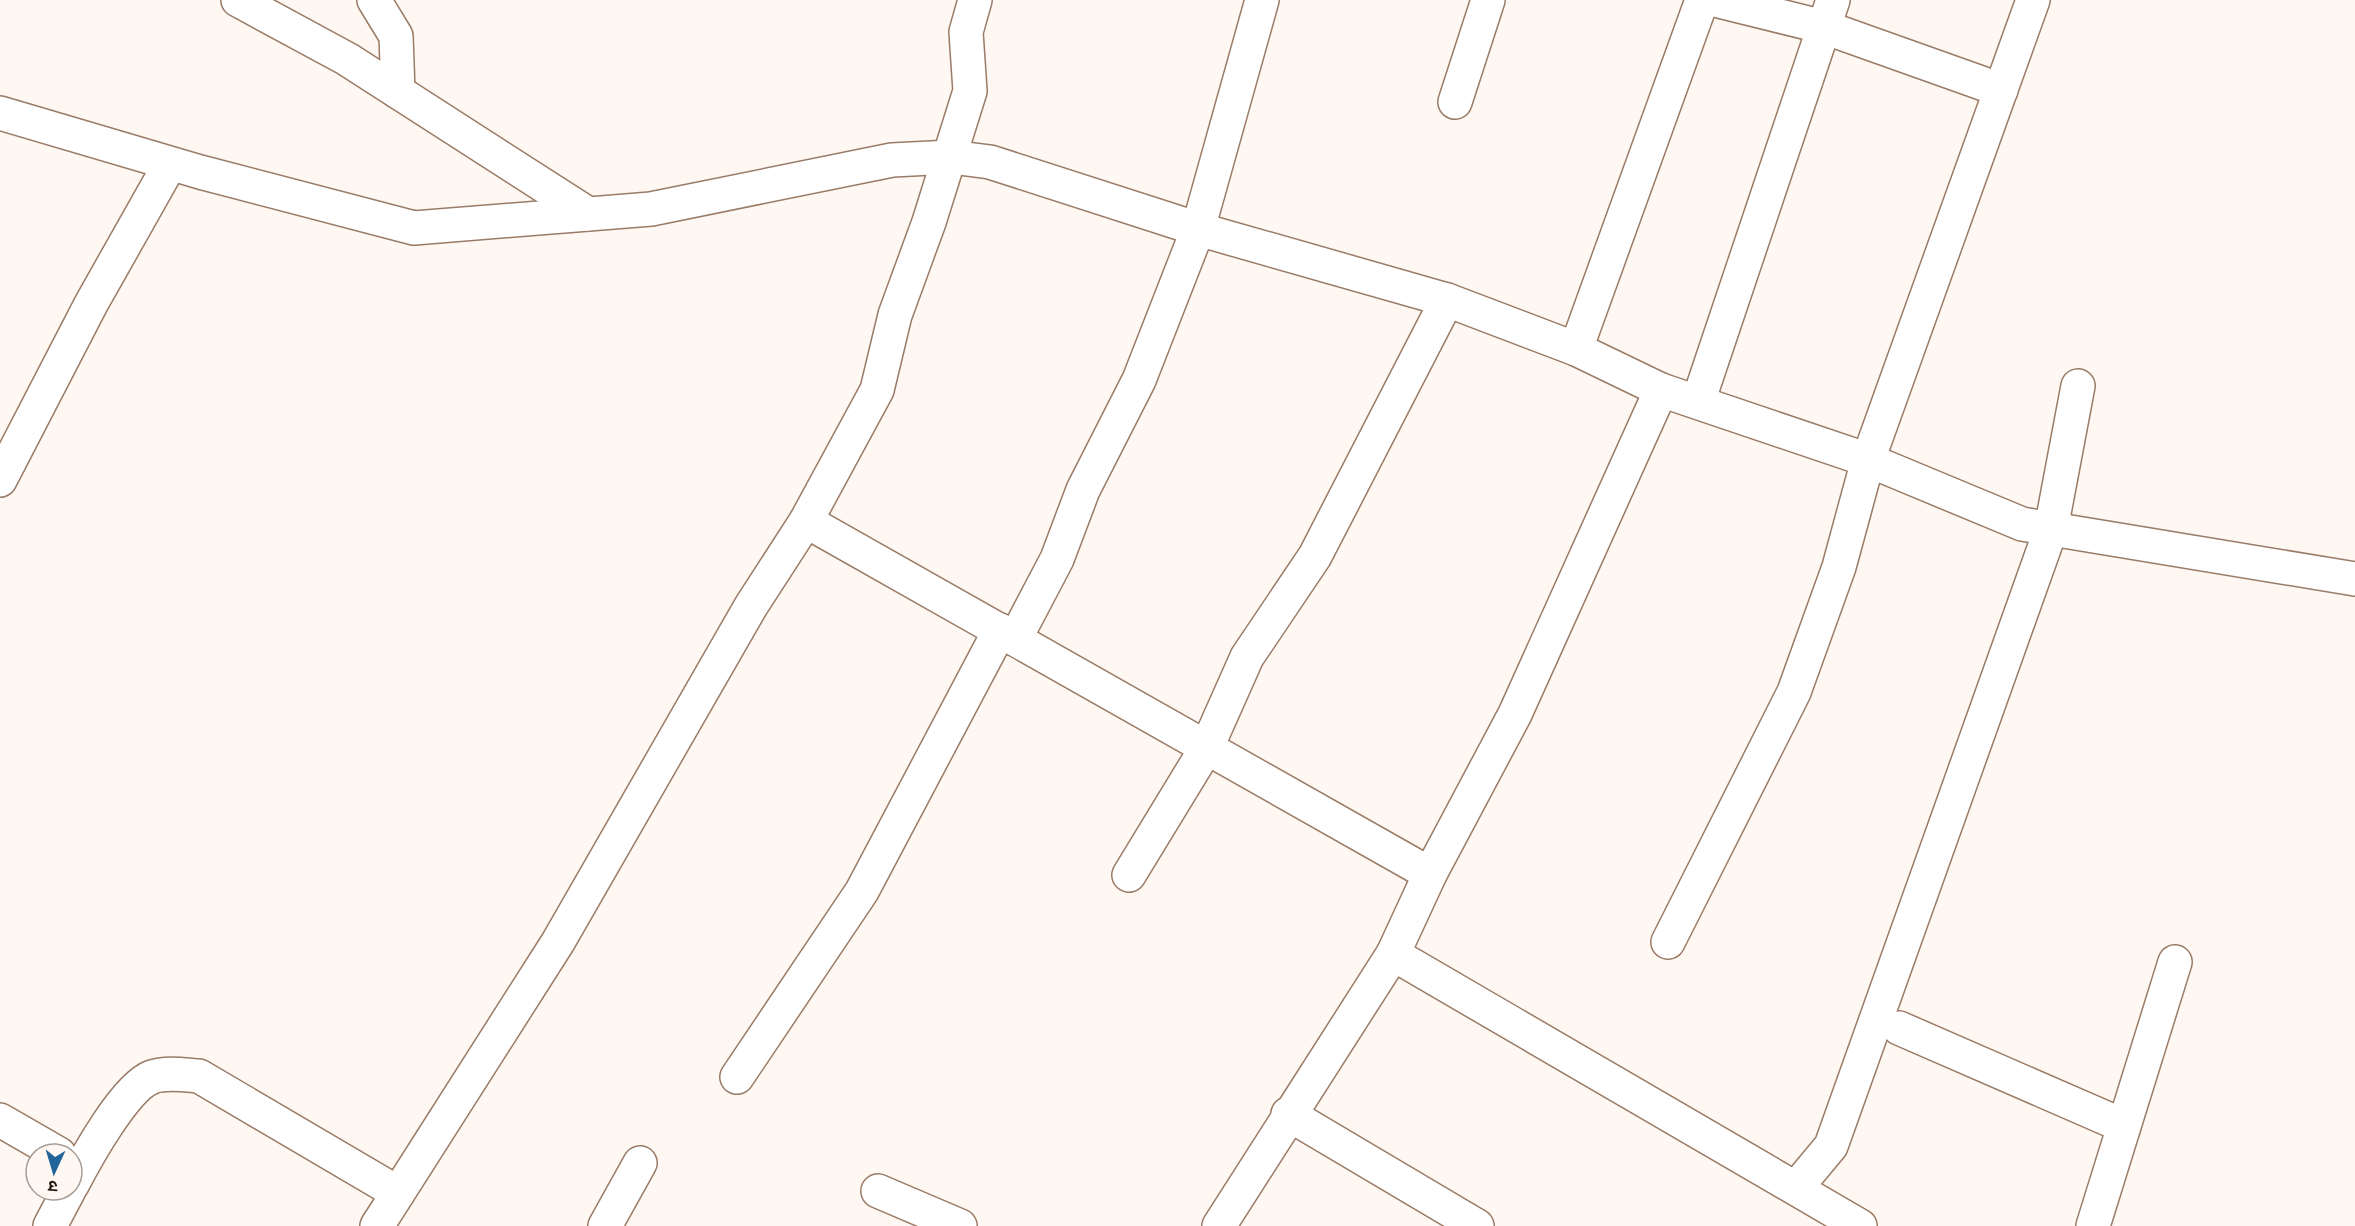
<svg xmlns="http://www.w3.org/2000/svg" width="2355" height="1226" font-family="Raleway,'Noto Sans Devanagari',sans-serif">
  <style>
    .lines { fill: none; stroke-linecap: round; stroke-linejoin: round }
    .street-casing { stroke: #997b66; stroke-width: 36 }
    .street { stroke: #fff; stroke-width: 33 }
  </style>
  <rect width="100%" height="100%" fill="#fef7f2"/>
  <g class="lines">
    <defs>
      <g id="street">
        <path d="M238,0L347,59L588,214"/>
        <path d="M374,0L396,36L398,92"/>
        <path d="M975,0L966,32L970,91L929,222L895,315L877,390L806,521L1430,874"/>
        <path d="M1715,0L1824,27L2001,90"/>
        <path d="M1455,102L1488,0"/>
        <path d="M0,113L200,172L414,228L651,209L892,160L951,157L990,162L1198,229L1447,300L1576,349L1661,390L1868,460L2022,524L2355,579"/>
        <path d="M1576,349L1702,0"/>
        <path d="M1698,402L1833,0"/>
        <path d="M0,480L91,304L170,164"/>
        <path d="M1015,639L1057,559L1083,490L1139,380L1198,229L1262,0"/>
        <path d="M1129,875L1207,747L1247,657L1315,556L1447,300"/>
        <path d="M1668,942L1794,692L1839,567L1868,460L2033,0"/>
        <path d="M1393,954L1860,1226"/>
        <path d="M1899,1028L2124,1126"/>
        <path d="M737,1077L862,891L1000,630"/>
        <path d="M1288,1114L1477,1226"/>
        <path d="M0,1120L59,1154"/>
        <path d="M72,1185C86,1158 125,1087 152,1077C166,1072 185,1075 199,1076L398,1193"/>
        <path d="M1796,1188L1831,1146L2051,529L2078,386"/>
        <path d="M878,1191L960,1226"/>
        <path d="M50,1226L69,1190"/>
        <path d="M377,1226L558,942L751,606L806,521"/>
        <path d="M605,1226L640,1163"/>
        <path d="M1219,1226L1393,954L1430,874L1515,714L1661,390"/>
        <path d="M2093,1226L2175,962"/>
      </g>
    </defs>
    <use href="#street" class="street-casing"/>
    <use href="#street" class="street"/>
  </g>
  <g transform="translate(54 1172) rotate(184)"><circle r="28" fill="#fef7f2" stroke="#a69d96" stroke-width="1.5"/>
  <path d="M0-4.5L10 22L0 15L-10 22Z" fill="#206499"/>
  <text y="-9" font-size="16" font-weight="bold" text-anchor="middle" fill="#21160d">उ</text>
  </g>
</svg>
